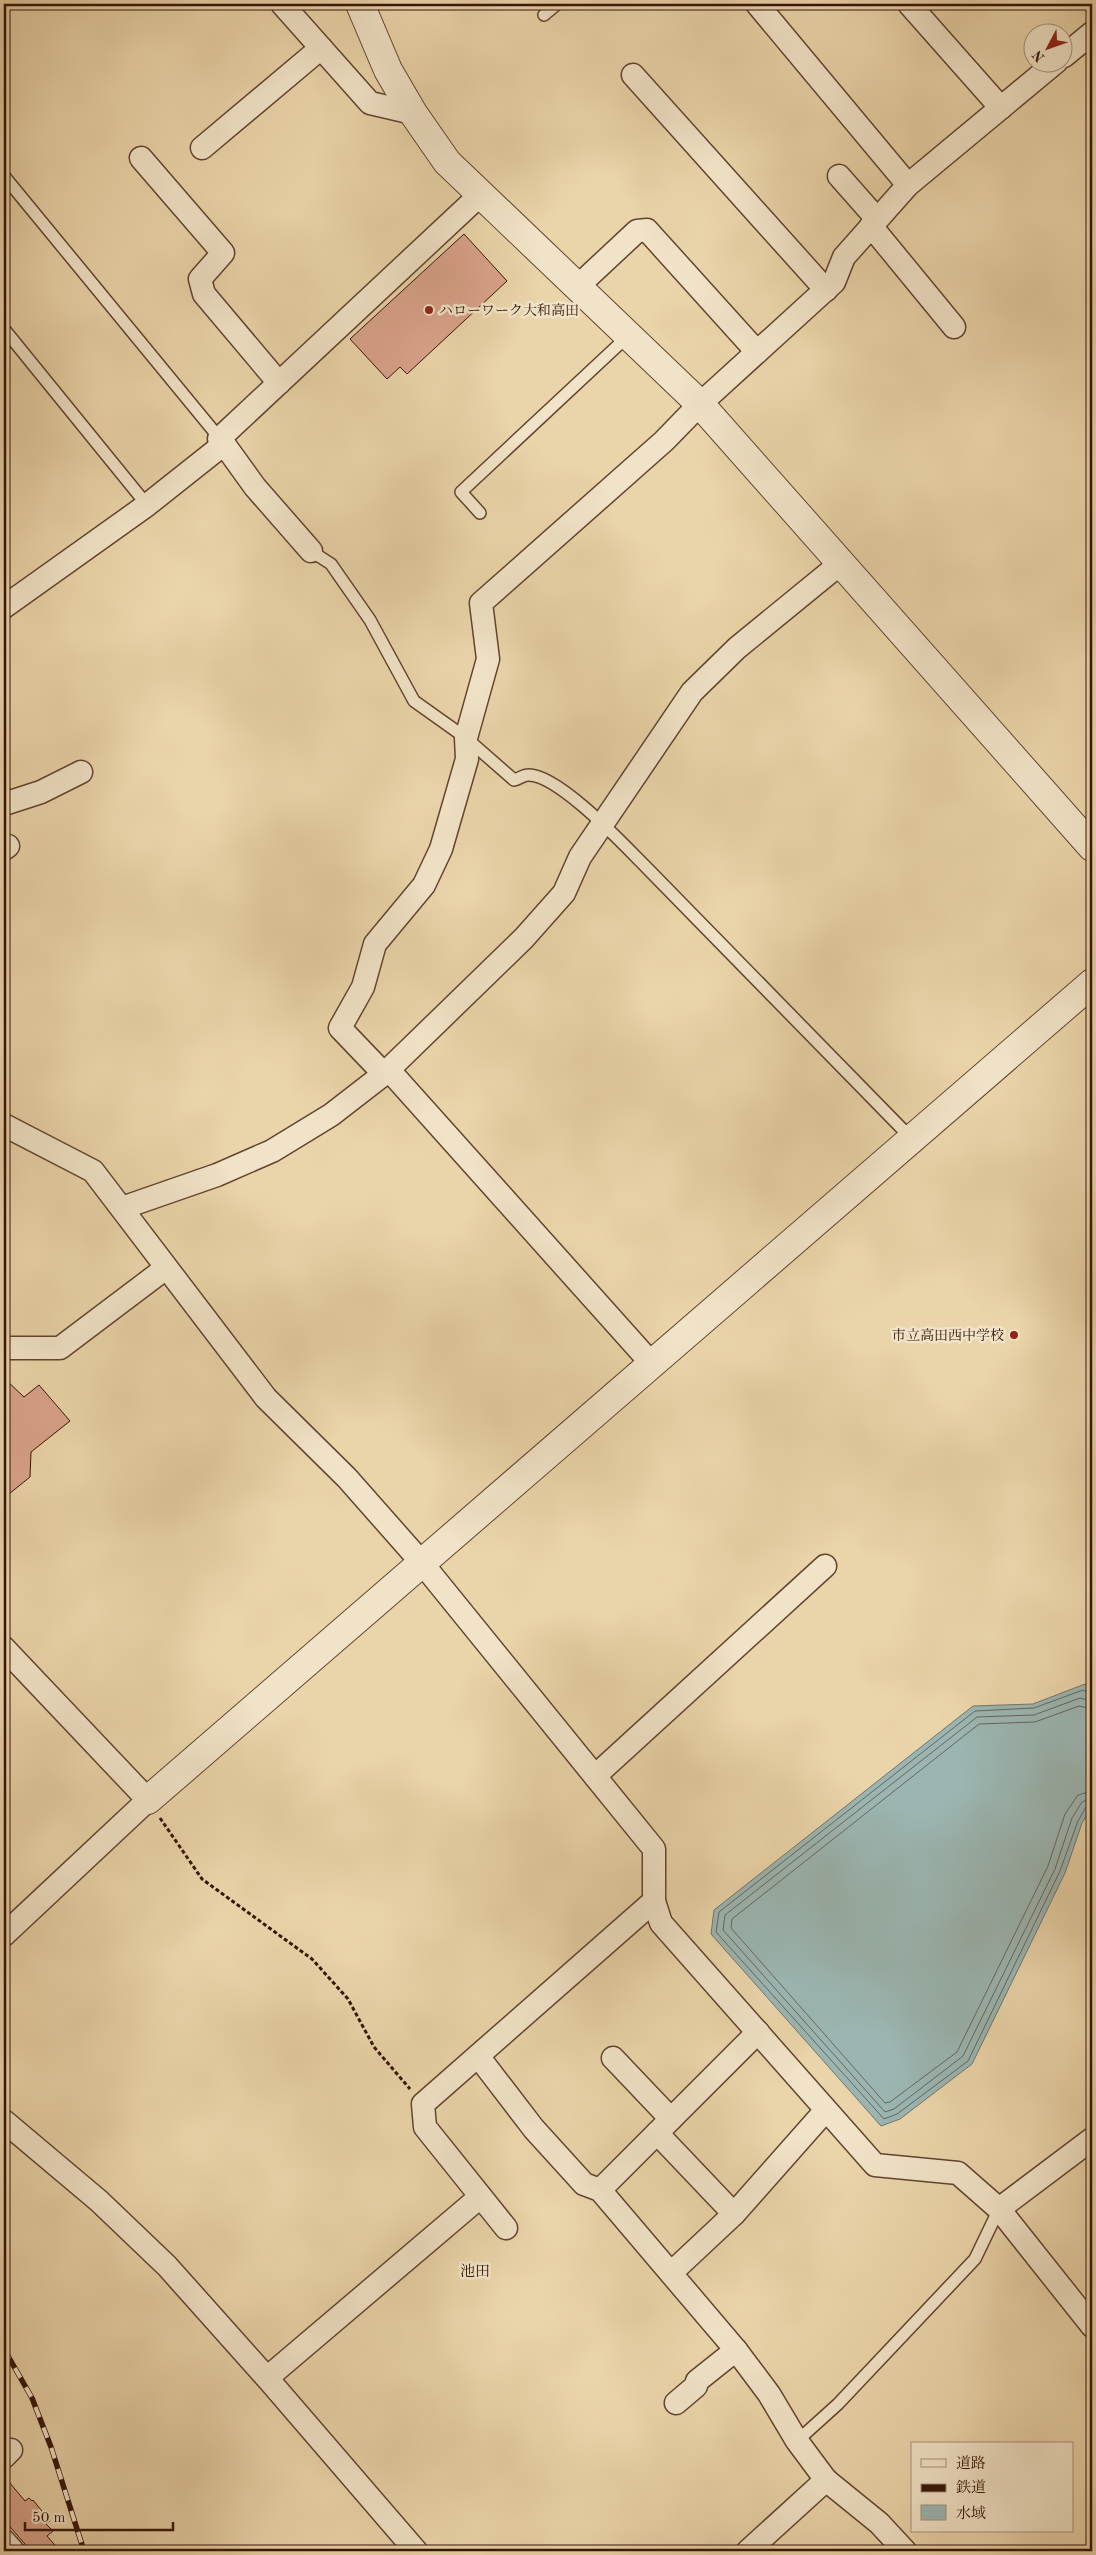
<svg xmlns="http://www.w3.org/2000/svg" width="1096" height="2555" font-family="'Old Standard TT','Noto Serif JP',serif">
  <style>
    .water { fill: #9bb6b2; stroke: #72756e }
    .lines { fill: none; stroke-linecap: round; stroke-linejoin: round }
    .shore { stroke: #68655d; stroke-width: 1 }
    .building { fill: #d9a28a; stroke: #351408 }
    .service-casing { stroke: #624430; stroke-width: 14 }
    .minor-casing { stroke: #624430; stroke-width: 25 }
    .tertiary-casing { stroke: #624430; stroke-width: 30 }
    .path { stroke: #351408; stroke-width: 3; stroke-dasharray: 4 2.5; stroke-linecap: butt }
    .service { stroke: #f1e3c7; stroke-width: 11 }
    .minor { stroke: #f1e3c7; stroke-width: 22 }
    .tertiary { stroke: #f1e3c7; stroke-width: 28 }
    .rail-casing { stroke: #351408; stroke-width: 5.5 }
    .rail { stroke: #f1e3c7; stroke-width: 4; stroke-dasharray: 11; stroke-linecap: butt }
    .poi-dot { fill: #8f2418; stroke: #f1e3c7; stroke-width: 2 }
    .labels { text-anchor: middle; stroke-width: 5; stroke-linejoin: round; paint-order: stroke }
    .poi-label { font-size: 14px; fill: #351408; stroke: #f1e3c7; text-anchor: start }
    .neighbourhood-label { font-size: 15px; fill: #351408; stroke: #f1e3c7 }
  </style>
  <rect width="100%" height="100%" fill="#ead4a9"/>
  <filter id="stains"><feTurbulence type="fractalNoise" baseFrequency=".004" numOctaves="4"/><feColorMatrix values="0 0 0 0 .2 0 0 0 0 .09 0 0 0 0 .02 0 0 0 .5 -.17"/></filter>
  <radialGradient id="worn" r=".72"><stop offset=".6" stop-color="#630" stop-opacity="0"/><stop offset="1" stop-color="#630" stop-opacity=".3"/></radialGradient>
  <path class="water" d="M1085,1684L1092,1693V1806L1082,1823L1065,1873L972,2064L900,2119L881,2126L711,1934L714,1910L973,1706L1033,1704Z"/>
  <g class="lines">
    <g class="shore">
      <path d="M1092,1695L1083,1690L1034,1708L975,1711L719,1912L716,1932L884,2119L897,2114L968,2061L1060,1871L1078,1821L1086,1807L1092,1804"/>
      <path d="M1092,1701L1080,1698L1034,1715L977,1717L725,1915L723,1930L885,2112L894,2109L963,2056L1055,1869L1072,1818L1082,1802L1092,1798"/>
      <path d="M1092,1709L1079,1706L1035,1722L979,1724L732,1919L731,1928L885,2103L890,2102L957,2052L1048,1866L1065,1814L1078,1795L1092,1791"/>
    </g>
  </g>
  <g class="building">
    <path d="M464,234L507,281L407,374L400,367L387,379L350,339Z"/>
    <path d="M4,1378L24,1397L39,1385L70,1421L31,1452L30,1477L4,1498Z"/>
    <path d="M4,2476L25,2501L29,2498L32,2501L33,2500L50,2521L46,2524L53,2531L47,2536L60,2551H31L4,2520Z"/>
  </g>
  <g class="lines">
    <defs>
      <g id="service">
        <path d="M544,15L557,4"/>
        <path d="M4,176L221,440"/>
        <path d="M4,329L147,505"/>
        <path d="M480,513L461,492L628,336"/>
        <path d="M311,551L331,564L370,620L414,701L466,738L514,780C518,779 524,775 528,775C558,774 623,844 645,866L912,1139"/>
        <path d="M797,2441L838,2404L975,2259L999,2209"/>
      </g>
      <g id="minor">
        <path d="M282,4L370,103L413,113"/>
        <path d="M757,4L908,185"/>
        <path d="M909,4L1001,108"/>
        <path d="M1064,56L1092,33"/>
        <path d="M633,75L826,290"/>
        <path d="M202,148L321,48"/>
        <path d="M141,158L223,253L200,279L204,294L279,383"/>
        <path d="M839,176L877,219"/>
        <path d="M871,226L954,327"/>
        <path d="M577,287L637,231L647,230L757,352"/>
        <path d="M219,439L480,195"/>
        <path d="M4,607L147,505L224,444L255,487L311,551"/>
        <path d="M4,804L41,792L81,772"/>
        <path d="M4,849L8,846"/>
        <path d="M388,1069L652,1364"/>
        <path d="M384,1074L340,1028L363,987L375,944L424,885L441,849L467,759L466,738L488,659L481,603L664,441L700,404L834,282L844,257L908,185L1056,62"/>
        <path d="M4,1125L93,1171L266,1398L347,1478L422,1563L654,1849V1901L661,1923L875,2165L958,2173L999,2209L1092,2326"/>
        <path d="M122,1208L217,1175L272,1151L331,1115L384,1074L524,938L564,893L580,857L692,692L737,648L841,563"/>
        <path d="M4,1348H60L166,1268"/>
        <path d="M4,1648L148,1800L4,1935"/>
        <path d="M595,1776L825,1566"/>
        <path d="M478,2056L534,2129L584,2184L600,2190L736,2350L769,2394L797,2441L826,2480L879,2523L905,2551"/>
        <path d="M613,2058L671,2119"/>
        <path d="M4,2121L99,2201L167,2266L267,2378L416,2551"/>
        <path d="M657,2133L734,2214"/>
        <path d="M600,2190L758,2032"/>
        <path d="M999,2209L1092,2139"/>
        <path d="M506,2228L425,2127L423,2104L654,1901"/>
        <path d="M671,2273L734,2214L826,2110"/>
        <path d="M267,2378L480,2197"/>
        <path d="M676,2403L696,2386L697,2381L736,2350"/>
        <path d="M4,2457L11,2450"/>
        <path d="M4,2541L13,2551"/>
        <path d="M748,2551L826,2480"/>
      </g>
      <g id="tertiary">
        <path d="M360,4L388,70L413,113L447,162L700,404L1092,847"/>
        <path d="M148,1800L1092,983"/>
      </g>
    </defs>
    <use href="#service" class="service-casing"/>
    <use href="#minor" class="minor-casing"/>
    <use href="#tertiary" class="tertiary-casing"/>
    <path class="path" d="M160,1818L202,1879L312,1959L348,1999L374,2047L410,2089"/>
    <use href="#service" class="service"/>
    <use href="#minor" class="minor"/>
    <use href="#tertiary" class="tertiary"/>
    <defs>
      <path id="rail" d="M4,2349L32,2398L51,2447L84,2551"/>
    </defs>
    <use href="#rail" class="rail-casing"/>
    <use href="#rail" class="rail"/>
  </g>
  <g class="poi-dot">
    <circle cx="429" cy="310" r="5"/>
    <circle cx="1014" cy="1335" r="5"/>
  </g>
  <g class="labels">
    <g class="poi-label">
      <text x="439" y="315">ハローワーク大和高田</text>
      <text x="1004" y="1340" text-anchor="end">市立高田西中学校</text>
    </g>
    <g class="neighbourhood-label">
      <text x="475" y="2276">池田</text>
    </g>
  </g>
  <rect width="1096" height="2555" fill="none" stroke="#ead4a9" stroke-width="20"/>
  <rect x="5" y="5" width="1086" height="2545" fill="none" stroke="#351408" stroke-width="2.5"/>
  <rect x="10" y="10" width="1076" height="2535" fill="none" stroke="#351408"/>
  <rect x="911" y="2442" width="162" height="90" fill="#f1e3c7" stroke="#a6907b"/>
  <rect x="921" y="2459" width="25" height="8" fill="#f1e3c7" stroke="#a6907b"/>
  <text x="956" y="2468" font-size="15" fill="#351408">道路</text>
  <rect x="921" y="2484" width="25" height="8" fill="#351408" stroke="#a6907b"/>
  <text x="956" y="2492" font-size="15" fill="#351408">鉄道</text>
  <rect x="921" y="2505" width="25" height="15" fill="#9bb6b2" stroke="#a6907b"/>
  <text x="956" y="2518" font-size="15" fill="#351408">水域</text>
  <g transform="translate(1048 48) rotate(229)"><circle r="24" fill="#f1e3c7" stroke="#a6907b"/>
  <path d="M0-4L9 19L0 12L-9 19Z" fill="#8f2418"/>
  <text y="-8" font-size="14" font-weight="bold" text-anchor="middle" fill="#351408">N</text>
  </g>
  <path d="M25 2522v8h148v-8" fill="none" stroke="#351408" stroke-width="2.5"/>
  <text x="32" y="2522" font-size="15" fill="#351408" stroke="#f1e3c7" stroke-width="4" paint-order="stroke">50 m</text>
  <rect width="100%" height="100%" filter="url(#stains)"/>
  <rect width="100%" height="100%" fill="url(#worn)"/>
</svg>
